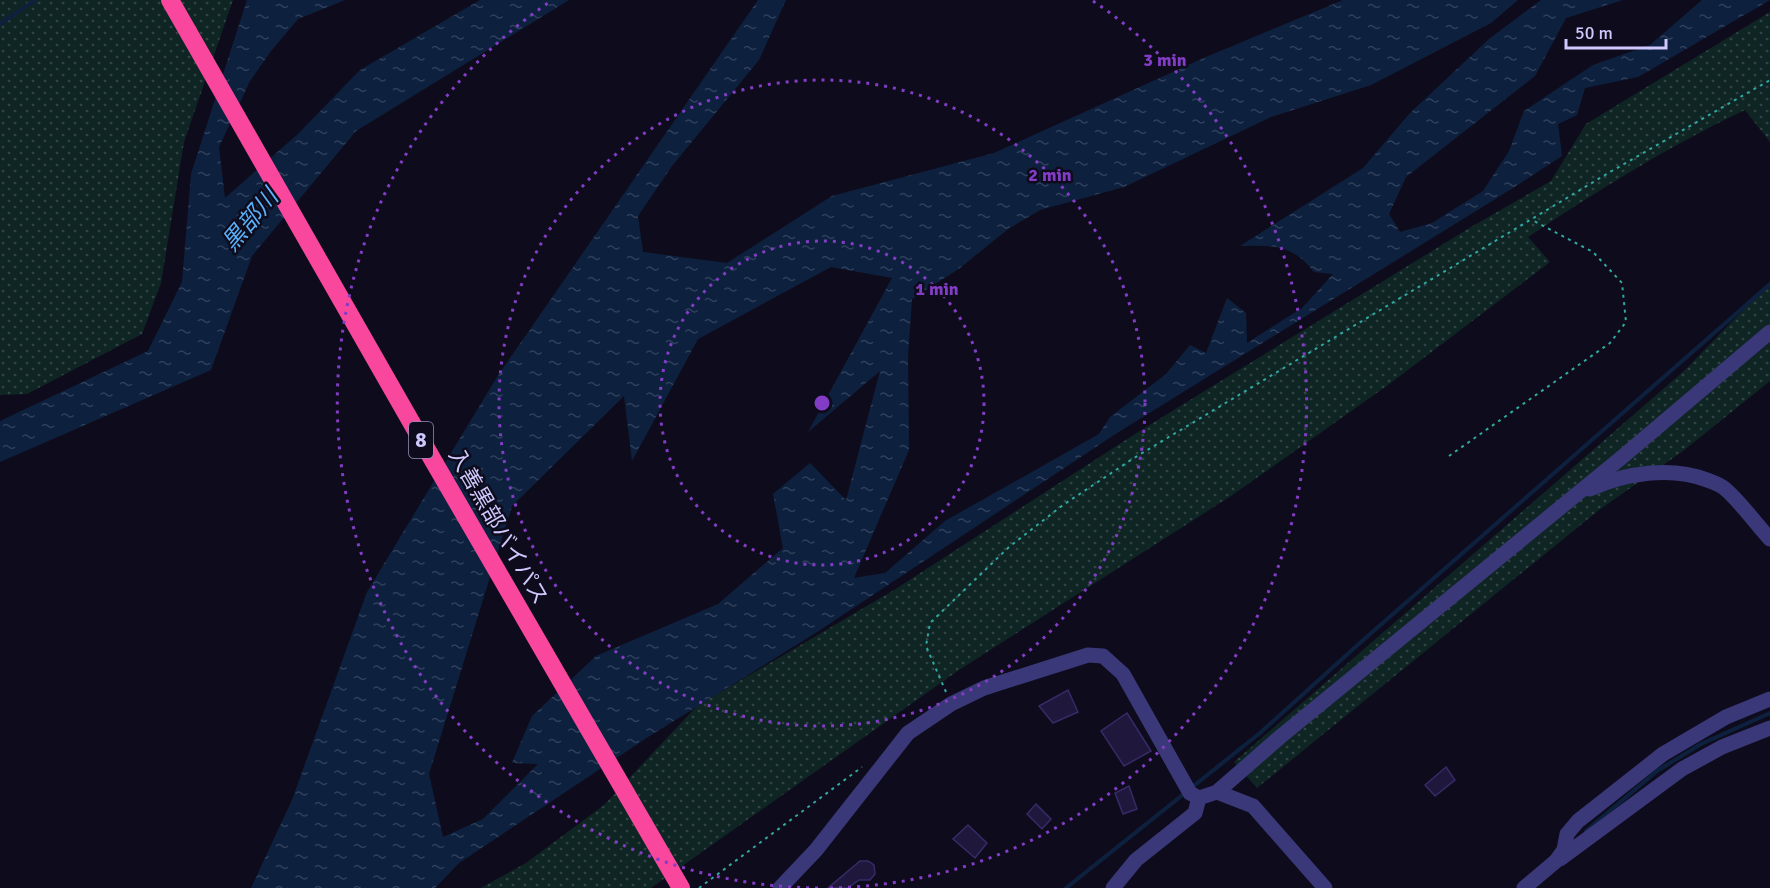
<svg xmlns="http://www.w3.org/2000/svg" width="1770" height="888" font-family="Signika,'Noto Sans JP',sans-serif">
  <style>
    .grass { fill: url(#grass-dots) }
    .water { fill: url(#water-ripples); fill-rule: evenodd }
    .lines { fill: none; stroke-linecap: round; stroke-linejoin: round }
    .stream { stroke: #0d213f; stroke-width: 4 }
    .building { fill: #1f183c; stroke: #362b67; stroke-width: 1.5 }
    .path { stroke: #30a9a1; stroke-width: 2; stroke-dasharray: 3 4.5; stroke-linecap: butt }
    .minor { stroke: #3a3879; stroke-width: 15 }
    .highway { stroke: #f9479e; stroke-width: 18 }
    .ring { fill: none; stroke: #833cc5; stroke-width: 3; stroke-dasharray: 3 6 }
    .labels { text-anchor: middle; stroke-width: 5; stroke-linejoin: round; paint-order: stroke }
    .shield { fill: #0e0c1c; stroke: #9490ba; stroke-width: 1.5 }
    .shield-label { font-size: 21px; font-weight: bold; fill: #cec8fd }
    .street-label { font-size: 22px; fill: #cec8fd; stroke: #0e0c1c }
    .water-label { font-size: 24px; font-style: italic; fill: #5ab1fa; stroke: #0e0c1c }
    .centre { fill: #833cc5; stroke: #0e0c1c; stroke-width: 3 }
    .ring-label { font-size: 18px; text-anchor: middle; font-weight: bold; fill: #833cc5; stroke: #0e0c1c; stroke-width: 5; stroke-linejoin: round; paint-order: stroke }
  </style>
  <defs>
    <pattern id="grass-dots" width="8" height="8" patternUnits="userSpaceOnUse" patternTransform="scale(1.5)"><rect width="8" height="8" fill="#0f2524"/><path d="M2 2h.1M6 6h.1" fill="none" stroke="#314345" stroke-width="1.8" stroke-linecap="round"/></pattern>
    <pattern id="water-ripples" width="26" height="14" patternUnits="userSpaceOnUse" patternTransform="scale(1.5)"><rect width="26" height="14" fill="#0d213f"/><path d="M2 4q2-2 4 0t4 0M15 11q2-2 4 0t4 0" fill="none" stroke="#2f405c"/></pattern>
  </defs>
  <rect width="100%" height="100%" fill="#0e0c1c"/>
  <g class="grass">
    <path d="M0,0H233L184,142L161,283L142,334L27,394L0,395Z"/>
    <path d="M1770,12V142L1745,110C1669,146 1598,190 1528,237L1550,262L1388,385L1231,496L959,670L651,888H481L526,863L604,805L697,706L894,590L1135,434L1471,227L1551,181L1586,124Z"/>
    <path d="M1770,282V381L1683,451L1599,510L1257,788L1234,762L1685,370Z"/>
  </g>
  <g class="water">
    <path d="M247,0H345L298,19L271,51L250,81L219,147L225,198L298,134L360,70L480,0H569L356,131L252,256L211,370L0,462V421L148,351L182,282L191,174Z"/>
    <path d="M758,0H786L759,60L672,166L638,216L643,252L727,263L832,196L994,153L1206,57L1343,0H1518L1491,23L1371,85L1271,117L1124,187L1040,210L1008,229L960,268L912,299L908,356L909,450L854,578L885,573L945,521L1099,434L1110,417L1166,374L1190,345L1206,353L1227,298L1246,313L1247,343L1302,308L1333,274L1314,272C1292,244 1273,245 1240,246L1363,168L1410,113L1489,39L1541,0H1623L1566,18L1535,76L1406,177L1389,214L1400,232L1432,223L1483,191L1509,151L1524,111L1593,65L1650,45L1702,0H1770L1638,77L1585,88L1577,115L1558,124L1562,156L1513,188L1117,433L814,634L648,737L459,863L435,888H251L292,800L367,592L497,377ZM831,267L892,278L808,432L880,371L846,500L810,463L773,494L783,548L718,604L596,656L532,716L512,763L538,764L483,819L443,837L429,774L512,506L624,396L632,461L698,339Z"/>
  </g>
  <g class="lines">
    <g class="stream">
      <path d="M0,24L35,0"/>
      <path d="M1191,788L1260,733L1361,642L1770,284"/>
      <path d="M1586,831L1657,771L1701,744L1770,713"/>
      <path d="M1066,888L1185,793"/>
    </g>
  </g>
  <g class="building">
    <path d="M1068,690L1078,712L1053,723L1039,706Z"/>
    <path d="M1127,713L1151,751L1124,766L1101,731Z"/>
    <path d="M1446,767L1455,780L1435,796L1425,785Z"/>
    <path d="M1129,786L1137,809L1123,814L1115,793Z"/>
    <path d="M1036,804L1051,819L1042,829L1027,814Z"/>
    <path d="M968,825L987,843L975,858L953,839Z"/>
    <path d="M860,861H868L874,865L875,874L870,880H859L848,888H828Z"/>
  </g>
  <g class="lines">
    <g class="path">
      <path d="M1449,456L1610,343L1626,322L1622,283L1593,252L1532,220"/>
      <path d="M946,692L926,646L930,623L1009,547L1063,505L1134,458L1610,172L1770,80"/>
      <path d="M699,888L862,767"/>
    </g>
    <g class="minor">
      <path d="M1590,489C1625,473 1671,466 1707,480C1712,482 1719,484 1724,488C1740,501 1755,523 1770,539"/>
      <path d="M1217,792L1253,806L1325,888"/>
      <path d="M1560,859L1682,769L1722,747L1770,728"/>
      <path d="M780,888L816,850L908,733L951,704L984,688L1088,655L1103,656L1123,674L1190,793L1199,798L1217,792L1280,737L1621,458L1770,332"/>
      <path d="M1113,888L1136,860L1195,813L1199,798"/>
      <path d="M1524,888L1556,861L1564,850L1567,834L1578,821L1663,754L1726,717L1770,699"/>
    </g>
    <path class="highway" d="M170,0L434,462L681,888"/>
  </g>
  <g class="ring">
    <circle cx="822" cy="403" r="162"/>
    <circle cx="822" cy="403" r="323"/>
    <path d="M818 888A485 485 0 0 1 551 1M1093 1A485 485 0 0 1 826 888"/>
  </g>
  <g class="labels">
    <rect class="shield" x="409" y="422" width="24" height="36" rx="4.5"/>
    <g class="shield-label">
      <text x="421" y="447">8</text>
    </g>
    <g class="street-label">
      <text transform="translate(499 526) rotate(60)" y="8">入善黒部バイパス</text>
    </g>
    <g class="water-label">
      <text transform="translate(250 220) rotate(-50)" y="8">黒部川</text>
    </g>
  </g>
  <circle cx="822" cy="403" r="9" class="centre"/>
  <g class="ring-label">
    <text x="1165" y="66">3 min</text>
    <text x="1050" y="181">2 min</text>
    <text x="937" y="295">1 min</text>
  </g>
  <path d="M1566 39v9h100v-9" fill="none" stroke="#cec8fd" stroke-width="3"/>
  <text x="1575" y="39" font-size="18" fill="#cec8fd" stroke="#0e0c1c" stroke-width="4.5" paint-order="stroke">50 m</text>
</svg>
